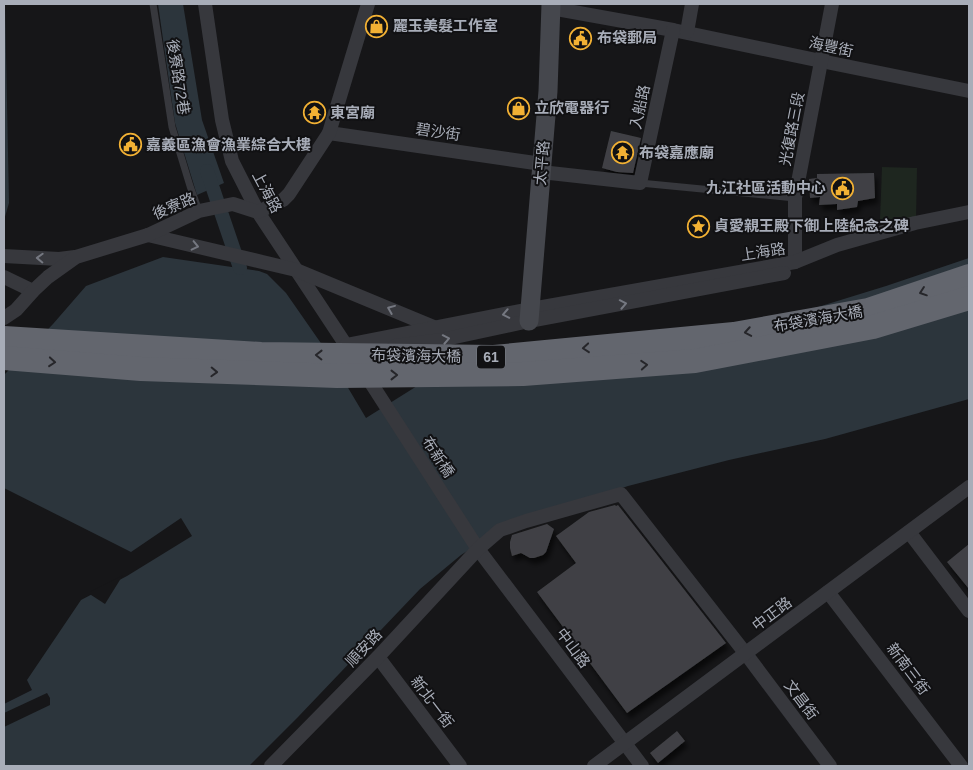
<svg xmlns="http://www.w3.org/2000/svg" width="973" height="770" font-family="Arial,'Noto Sans TC',sans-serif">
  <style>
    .green { fill: #1e261f }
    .water { fill: #2c353c }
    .pier { fill: #161618 }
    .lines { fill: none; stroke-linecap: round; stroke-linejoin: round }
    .canal { stroke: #2c353c; stroke-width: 14 }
    .building { fill: #404145; filter: url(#shadow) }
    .lane { stroke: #37383d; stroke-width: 7 }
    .street { stroke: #37383d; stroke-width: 14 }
    .secondary { stroke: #45474d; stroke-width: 19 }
    .highway-bridge { stroke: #63666e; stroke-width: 24 }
    .oneway { stroke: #757881 }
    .oneway2 { stroke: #26262a }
    .labels { text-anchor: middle; stroke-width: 4; stroke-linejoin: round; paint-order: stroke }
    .shield { fill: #111113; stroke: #7b7e86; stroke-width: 1 }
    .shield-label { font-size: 14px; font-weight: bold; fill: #a8adb8 }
    .poi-label { font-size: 15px; font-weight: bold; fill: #a8adb8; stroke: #111113; text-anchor: start }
    .street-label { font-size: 15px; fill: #a8adb8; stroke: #111113 }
  </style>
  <defs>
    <filter id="shadow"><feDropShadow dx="3" dy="5.5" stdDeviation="2.5" flood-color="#0009"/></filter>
  </defs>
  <rect width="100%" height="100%" fill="#161618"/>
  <path class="green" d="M882,167L917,168L916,220L880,219Z"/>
  <g class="water">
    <path d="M4,4H5L9,203L4,220Z"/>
    <path d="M158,4H183L202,120L224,183L197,195L175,123Z"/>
    <path d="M163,257L259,271L267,274L286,293L325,349L366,418L441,371L779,319L886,286L969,258V399L825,439L729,460L628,486L500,530L461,555L420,589L298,717L249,766H4V704L32,690L27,680L81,600L127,576L192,536L181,518L131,552L4,488V375L53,324L86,286Z"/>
  </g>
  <g class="pier">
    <path d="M123,575L105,604L88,593Z"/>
    <path d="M47,693L50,698V705L4,727V713Z"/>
  </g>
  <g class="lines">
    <path class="canal" d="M207,171L240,268"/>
  </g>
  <g class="building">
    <path d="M611,131L641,138L633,173L617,172L602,168Z"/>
    <path d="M874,173L875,198L858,201L857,207L837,210V204L819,205L820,197L810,198L809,179L817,178V174Z"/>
    <path d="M615,505L616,506L618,505L726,643L627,713L537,592L576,563L556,536L589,512Z"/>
    <path d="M547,524L554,529L546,552L543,555L534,558H530L521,553L512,556L510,548V542L512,535Z"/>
    <path d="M969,544V589L947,562Z"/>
    <path d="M677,731L685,741L658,763L650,753Z"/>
  </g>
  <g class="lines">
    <g class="lane">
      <path d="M153,4L172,127L190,186L199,211"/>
      <path d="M640,183L795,198"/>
    </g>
    <g class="street">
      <path d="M205,4L222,120L232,161L258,212L371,383L478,549L642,766"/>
      <path d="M551,8L673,30L821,61L969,91"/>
      <path d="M687,32L692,4"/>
      <path d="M329,133L542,164"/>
      <path d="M541,172L640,183L673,30"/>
      <path d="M148,235L296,270L436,328"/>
      <path d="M4,256L59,259L75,257"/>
      <path d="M795,262V198L832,4"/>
      <path d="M4,277L33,291"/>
      <path d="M4,318L16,310L33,291L48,277L76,257L148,235L199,211L233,204L258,212L283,200L289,194L329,133L368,4"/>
      <path d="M346,345L530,309L795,262L837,245L915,223L969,212"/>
      <path d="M395,346L441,340L529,321L784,273"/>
      <path d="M909,532L969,611"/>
      <path d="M828,592L961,766"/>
      <path d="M378,657L460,766"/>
      <path d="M271,766L378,657L478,549L500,530L526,521L621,494L746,654L830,766"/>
      <path d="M594,766L969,487"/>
    </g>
    <path class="secondary" d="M529,321L548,91L551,4"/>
    <g class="highway-bridge">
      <path d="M4,338L261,354L494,357L734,334L868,310L969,276"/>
      <path d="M4,358L141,369L337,376L523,374L695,361L873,327L969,298"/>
    </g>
  </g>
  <defs><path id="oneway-chevron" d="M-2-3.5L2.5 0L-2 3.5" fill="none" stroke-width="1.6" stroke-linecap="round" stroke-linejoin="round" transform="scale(1.25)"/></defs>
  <g class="oneway">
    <use href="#oneway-chevron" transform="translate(195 246) rotate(13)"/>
    <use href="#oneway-chevron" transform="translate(40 258) rotate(-178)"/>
    <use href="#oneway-chevron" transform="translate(623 304) rotate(-11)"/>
    <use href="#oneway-chevron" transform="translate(391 309) rotate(-158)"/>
    <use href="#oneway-chevron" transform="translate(506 314) rotate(169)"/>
    <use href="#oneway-chevron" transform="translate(446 339) rotate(-11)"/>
  </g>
  <g class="oneway2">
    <use href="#oneway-chevron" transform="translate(923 292) rotate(161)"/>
    <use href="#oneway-chevron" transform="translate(748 332) rotate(170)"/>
    <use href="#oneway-chevron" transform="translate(586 348) rotate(175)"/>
    <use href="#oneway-chevron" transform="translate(319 355) rotate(-179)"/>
    <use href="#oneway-chevron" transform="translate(52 362) rotate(5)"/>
    <use href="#oneway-chevron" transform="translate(644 365) rotate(-4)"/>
    <use href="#oneway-chevron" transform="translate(214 372) rotate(2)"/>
    <use href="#oneway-chevron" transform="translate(394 375)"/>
  </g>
  <defs>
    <symbol id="shop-ring" viewBox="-11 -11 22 22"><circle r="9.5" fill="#111113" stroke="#f2b134" stroke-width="1.5"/><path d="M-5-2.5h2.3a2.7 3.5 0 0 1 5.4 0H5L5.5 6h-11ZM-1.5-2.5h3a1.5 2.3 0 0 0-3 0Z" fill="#f2b134"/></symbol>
    <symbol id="civic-ring" viewBox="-11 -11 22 22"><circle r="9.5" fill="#111113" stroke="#f2b134" stroke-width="1.5"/><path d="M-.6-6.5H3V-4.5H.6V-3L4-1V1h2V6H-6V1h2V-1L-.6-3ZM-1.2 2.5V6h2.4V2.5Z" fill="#f2b134"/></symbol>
    <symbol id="temple-ring" viewBox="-11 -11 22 22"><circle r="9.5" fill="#111113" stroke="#f2b134" stroke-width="1.5"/><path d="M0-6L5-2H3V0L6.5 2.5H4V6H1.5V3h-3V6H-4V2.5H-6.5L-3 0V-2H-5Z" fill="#f2b134"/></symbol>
    <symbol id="sight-ring" viewBox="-11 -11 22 22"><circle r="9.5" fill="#111113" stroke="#f2b134" stroke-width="1.5"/><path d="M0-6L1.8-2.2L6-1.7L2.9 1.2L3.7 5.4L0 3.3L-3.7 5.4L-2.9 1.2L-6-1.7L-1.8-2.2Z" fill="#f2b134"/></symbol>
  </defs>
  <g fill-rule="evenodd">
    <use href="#shop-ring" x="364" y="14" width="25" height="25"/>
    <use href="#civic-ring" x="568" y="26" width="25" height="25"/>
    <use href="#shop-ring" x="506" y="96" width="25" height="25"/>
    <use href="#temple-ring" x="302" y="100" width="25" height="25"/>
    <use href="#civic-ring" x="118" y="132" width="25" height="25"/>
    <use href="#temple-ring" x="610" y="140" width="25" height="25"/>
    <use href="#civic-ring" x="830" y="176" width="25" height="25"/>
    <use href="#sight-ring" x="686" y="214" width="25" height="25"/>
  </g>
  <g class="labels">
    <rect class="shield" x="477" y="345.5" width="28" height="23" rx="4"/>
    <g class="shield-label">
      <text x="491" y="362">61</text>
    </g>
    <g class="poi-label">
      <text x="393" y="31">麗玉美髮工作室</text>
      <text x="597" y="43">布袋郵局</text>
      <text x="534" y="113">立欣電器行</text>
      <text x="330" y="118">東宮廟</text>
      <text x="146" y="150">嘉義區漁會漁業綜合大樓</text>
      <text x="639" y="158">布袋嘉應廟</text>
      <text x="826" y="193" text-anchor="end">九江社區活動中心</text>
      <text x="714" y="231">貞愛親王殿下御上陸紀念之碑</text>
    </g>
    <g class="street-label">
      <text transform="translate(831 47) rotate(12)" y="5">海豐街</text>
      <text transform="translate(178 77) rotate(81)" y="5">後寮路72巷</text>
      <text transform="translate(640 107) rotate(-78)" y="5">入船路</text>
      <text transform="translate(792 129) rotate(-79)" y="5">光復路三段</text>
      <text transform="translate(438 132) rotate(8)" y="5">碧沙街</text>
      <text transform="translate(542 163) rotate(-85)" y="5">太平路</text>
      <text transform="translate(267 192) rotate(62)" y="5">上海路</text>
      <text transform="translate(174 206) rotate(-23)" y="5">後寮路</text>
      <text transform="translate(763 252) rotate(-9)" y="5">上海路</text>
      <text transform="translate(818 319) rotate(-10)" y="5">布袋濱海大橋</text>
      <text transform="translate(416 356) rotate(1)" y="5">布袋濱海大橋</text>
      <text transform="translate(438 457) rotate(57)" y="5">布新橋</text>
      <text transform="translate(772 614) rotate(-37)" y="5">中正路</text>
      <text transform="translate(364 648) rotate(-47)" y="5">順安路</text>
      <text transform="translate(573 648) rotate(53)" y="5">中山路</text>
      <text transform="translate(908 669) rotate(53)" y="5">新南三街</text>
      <text transform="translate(801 700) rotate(53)" y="5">文昌街</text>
      <text transform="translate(432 702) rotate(53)" y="5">新北一街</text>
    </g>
  </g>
  <rect width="973" height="770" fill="none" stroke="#a8adb8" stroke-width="10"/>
</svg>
